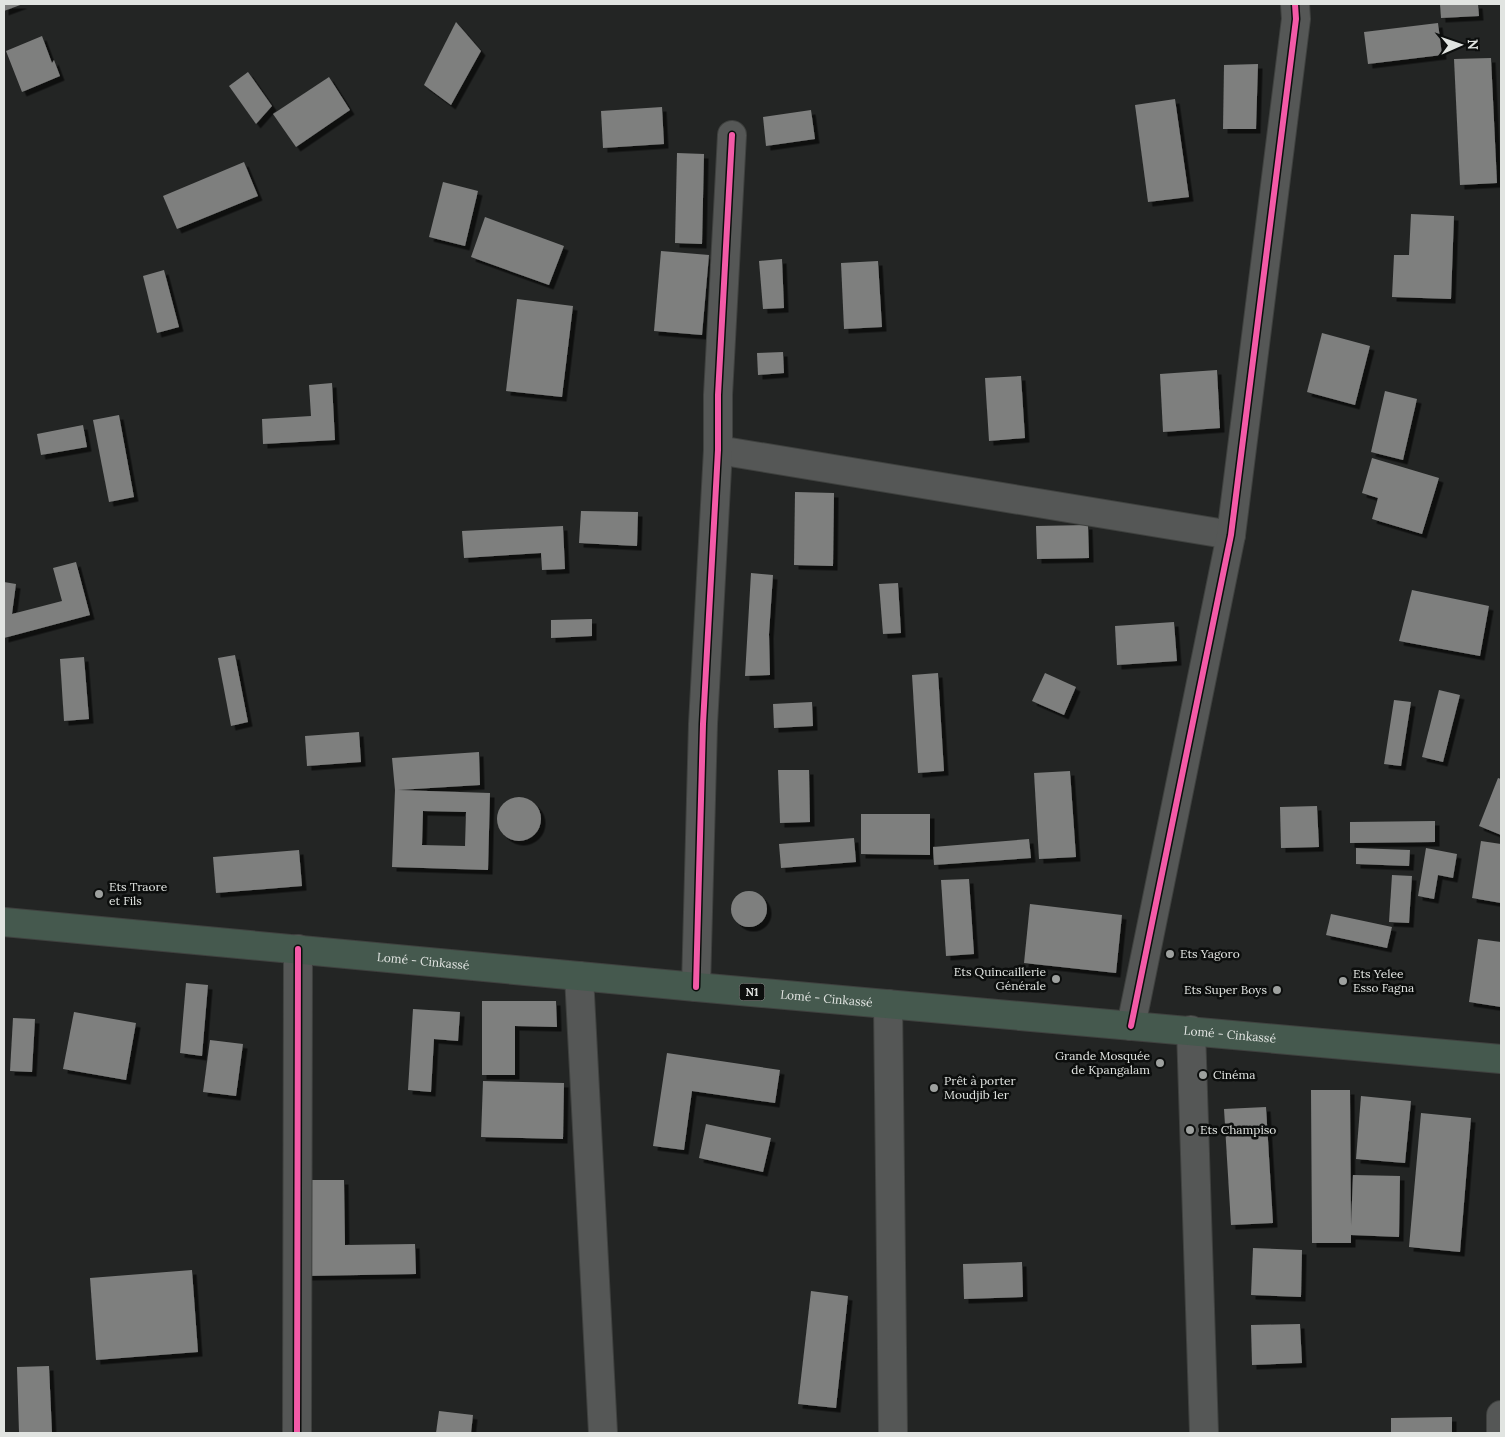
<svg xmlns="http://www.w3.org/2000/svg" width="1505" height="1437" font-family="Lora,serif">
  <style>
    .building { fill: #7e7f7e; fill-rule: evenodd; filter: url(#shadow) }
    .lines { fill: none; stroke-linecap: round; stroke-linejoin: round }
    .minor-casing { stroke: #3f413f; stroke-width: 30 }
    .highway-casing { stroke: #3f413f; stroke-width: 30 }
    .minor { stroke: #555756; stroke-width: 28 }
    .highway { stroke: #45594e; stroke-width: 28 }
    .cycleway-casing { stroke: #0c0e0d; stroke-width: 9 }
    .cycleway { stroke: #f35aa7; stroke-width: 6 }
    .poi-dot { fill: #9ea19f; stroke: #0c0e0d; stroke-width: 2 }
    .labels { text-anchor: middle; stroke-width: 5; stroke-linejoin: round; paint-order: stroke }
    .shield { fill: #0c0e0d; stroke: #a1a4a1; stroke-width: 1 }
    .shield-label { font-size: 11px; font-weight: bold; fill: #e1e4e1 }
    .poi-label { font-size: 12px; fill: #e1e4e1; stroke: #0c0e0d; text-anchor: start }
    .street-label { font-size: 12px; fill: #e1e4e1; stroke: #0c0e0d }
  </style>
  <defs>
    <filter id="shadow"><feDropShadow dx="4.5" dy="4.5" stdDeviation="0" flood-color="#0009"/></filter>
  </defs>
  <rect width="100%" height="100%" fill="#232524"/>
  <g class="building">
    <path d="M4,4H23L4,11Z"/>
    <path d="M1440,4H1478L1479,16L1441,18Z"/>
    <path d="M456,22L481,51L451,105L424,85Z"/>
    <path d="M1438,23L1442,55L1368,64L1364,32Z"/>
    <path d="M42,36L52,63L54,60L60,76L22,92L6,51Z"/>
    <path d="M1491,58L1497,183L1460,185L1454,59Z"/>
    <path d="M1258,64L1256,129H1223L1224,65Z"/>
    <path d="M248,72L272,106L256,124L229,86Z"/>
    <path d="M329,77L350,110L296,147L273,114Z"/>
    <path d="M1175,99L1189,197L1148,202L1135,105Z"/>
    <path d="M662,107L664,144L603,148L601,111Z"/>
    <path d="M811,110L815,139L766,146L763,117Z"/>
    <path d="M677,153L704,154L702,244L675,243Z"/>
    <path d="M244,162L258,196L177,229L163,196Z"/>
    <path d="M443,182L478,191L465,246L429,237Z"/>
    <path d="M1411,214L1454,216L1451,299L1392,297L1394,255H1409Z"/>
    <path d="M485,217L564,246L549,285L471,257Z"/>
    <path d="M661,251L709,255L702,335L654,331Z"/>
    <path d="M782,259L784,308L763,309L759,261Z"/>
    <path d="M878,261L882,327L844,329L841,263Z"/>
    <path d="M164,270L179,327L157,333L143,276Z"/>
    <path d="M517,299L573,306L562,397L506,391Z"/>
    <path d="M1322,333L1370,346L1355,405L1307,392Z"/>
    <path d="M783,352L784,373L758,375L757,353Z"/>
    <path d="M1217,370L1220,428L1163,432L1160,374Z"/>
    <path d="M1021,376L1025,438L989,441L985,378Z"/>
    <path d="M332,383L335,440L263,444L262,419L311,416L309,385Z"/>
    <path d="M1385,391L1417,399L1403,460L1371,452Z"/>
    <path d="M119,415L134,497L109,502L93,420Z"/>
    <path d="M83,425L87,447L41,455L37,434Z"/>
    <path d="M1372,458L1439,478L1422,534L1372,519L1378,498L1362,493Z"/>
    <path d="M795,492L834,493L833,566L794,565Z"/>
    <path d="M581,511L638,512L637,546L579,543Z"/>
    <path d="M1088,525L1089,558L1037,559L1036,526Z"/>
    <path d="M563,526L565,569L542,570L541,553L464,558L462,531Z"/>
    <path d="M76,562L90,615L4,638V582L16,584L12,614L62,601L53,568Z"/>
    <path d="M751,573L773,575L769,634L770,675L745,676Z"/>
    <path d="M898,583L901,633L883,634L879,584Z"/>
    <path d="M1412,590L1489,606L1480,656L1399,641Z"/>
    <path d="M592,619V636L551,638V620Z"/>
    <path d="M1174,622L1177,661L1117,665L1115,626Z"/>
    <path d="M235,655L248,722L231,726L218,658Z"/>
    <path d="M84,657L89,719L64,721L60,659Z"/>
    <path d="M938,673L944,771L918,773L912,675Z"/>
    <path d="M1045,673L1076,687L1064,715L1032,701Z"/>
    <path d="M1439,690L1460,695L1443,762L1422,757Z"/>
    <path d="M1394,700L1411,702L1401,766L1384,764Z"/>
    <path d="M812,702L813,726L774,728L773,704Z"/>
    <path d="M359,732L361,762L307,766L305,736Z"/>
    <path d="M479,752L480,785L398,790L490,793L488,870L392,867L395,790L392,758ZM423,811L466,812L465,846L422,845Z"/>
    <path d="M778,770H809L810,822L780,823Z"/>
    <path d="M1070,771L1076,857L1039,859L1034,773Z"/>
    <path d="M1498,778L1501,779V835L1479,826Z"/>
    <circle cx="519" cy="819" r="22"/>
    <path d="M1317,806L1319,847L1281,848L1280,807Z"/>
    <path d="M861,814H930V855L861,854Z"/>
    <path d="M1435,821V842L1350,843V822Z"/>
    <path d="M854,838L856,862L781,868L779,844Z"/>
    <path d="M1029,839L1031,858L934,865L933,847Z"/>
    <path d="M1481,841L1501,844V903L1472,898Z"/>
    <path d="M1356,848L1410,850L1409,866L1356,864Z"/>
    <path d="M1426,848L1457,854L1453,878L1438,875L1434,899L1418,896Z"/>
    <path d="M299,850L302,886L216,893L213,857Z"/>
    <path d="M1392,875L1412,876L1409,923L1389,922Z"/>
    <path d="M969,879L974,954L946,956L941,880Z"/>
    <circle cx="749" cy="909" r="18"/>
    <path d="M1030,904L1122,915L1116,973L1024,963Z"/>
    <path d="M1331,914L1392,927L1387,948L1326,935Z"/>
    <path d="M1478,939L1501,942V1007L1469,1002Z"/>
    <path d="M186,983L208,985L202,1056L180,1053Z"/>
    <path d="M482,1001H556L557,1027L515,1026V1075H482Z"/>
    <path d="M413,1009L460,1012L458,1041L434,1039L431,1092L408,1090Z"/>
    <path d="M74,1012L136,1023L126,1080L63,1069Z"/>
    <path d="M13,1018L35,1019L32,1072L10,1071Z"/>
    <path d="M210,1040L243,1044L236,1096L203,1092Z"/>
    <path d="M667,1053L780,1070L775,1103L692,1091L684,1150L653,1146Z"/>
    <path d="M483,1081L564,1083L563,1139L481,1137Z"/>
    <path d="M1311,1090H1350L1351,1226L1353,1175L1400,1176L1399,1237L1351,1235V1243H1312Z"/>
    <path d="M1361,1096L1411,1101L1405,1163L1356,1159Z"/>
    <path d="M1266,1107L1273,1223L1231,1225L1224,1109Z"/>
    <path d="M1421,1113L1471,1118L1460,1252L1409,1247Z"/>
    <path d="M706,1124L771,1138L763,1172L699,1158Z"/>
    <path d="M304,1180H344L345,1245L415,1244L416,1274L305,1276Z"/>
    <path d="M1253,1248L1302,1250L1301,1297L1251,1295Z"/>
    <path d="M1022,1262L1023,1297L964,1299L963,1264Z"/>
    <path d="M192,1270L198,1352L96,1360L90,1278Z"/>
    <path d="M811,1291L848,1296L836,1408L798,1404Z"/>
    <path d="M1300,1324L1302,1363L1252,1365L1251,1325Z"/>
    <path d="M49,1366L52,1433H19L17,1367Z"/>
    <path d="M439,1411L473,1415L471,1433H436Z"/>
    <path d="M1452,1417V1433H1391V1418Z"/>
  </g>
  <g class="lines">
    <defs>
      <g id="minor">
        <path d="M718,450L1231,535"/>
        <path d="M579,976L603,1433"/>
        <path d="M696,987L703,724L718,450V395L732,135"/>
        <path d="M888,1004L893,1433"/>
        <path d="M1131,1026L1231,535L1296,19L1295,4"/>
        <path d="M1191,1030L1204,1433"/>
        <path d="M297,1433L298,949"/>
        <path d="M1501,1433V1415"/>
      </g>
      <g id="highway">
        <path id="s1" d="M4,922L696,987L1501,1059"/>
      </g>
    </defs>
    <use href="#minor" class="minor-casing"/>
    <use href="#highway" class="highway-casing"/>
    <use href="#minor" class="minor"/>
    <use href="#highway" class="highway"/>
    <defs>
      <g id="cycleway">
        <path d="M696,987L703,724L718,450V395L732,135"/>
        <path d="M1131,1026L1231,535L1296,19L1295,4"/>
        <path d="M297,1433L298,949"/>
      </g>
    </defs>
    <use href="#cycleway" class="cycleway-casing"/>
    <use href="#cycleway" class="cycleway"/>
  </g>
  <g class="poi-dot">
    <circle cx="99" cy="894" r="5"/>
    <circle cx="1170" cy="954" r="5"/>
    <circle cx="1056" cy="979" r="5"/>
    <circle cx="1343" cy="981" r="5"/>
    <circle cx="1277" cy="990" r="5"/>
    <circle cx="1160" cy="1063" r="5"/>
    <circle cx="1203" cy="1075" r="5"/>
    <circle cx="934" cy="1088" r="5"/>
    <circle cx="1190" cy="1130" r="5"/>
  </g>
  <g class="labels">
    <rect class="shield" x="739.5" y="983.5" width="25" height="17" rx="4"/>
    <g class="shield-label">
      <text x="752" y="996">N1</text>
    </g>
    <g class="poi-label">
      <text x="109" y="891">Ets Traore<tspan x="109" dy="14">et Fils</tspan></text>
      <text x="1180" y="958">Ets Yagoro</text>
      <text x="1046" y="976" text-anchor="end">Ets Quincaillerie<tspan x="1046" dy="14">Générale</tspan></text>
      <text x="1353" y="978">Ets Yelee<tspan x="1353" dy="14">Esso Fagna</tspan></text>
      <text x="1267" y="994" text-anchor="end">Ets Super Boys</text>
      <text x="1150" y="1060" text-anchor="end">Grande Mosquée<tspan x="1150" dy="14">de Kpangalam</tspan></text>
      <text x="1213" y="1079">Cinéma</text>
      <text x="944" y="1085">Prêt à porter<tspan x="944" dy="14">Moudjib 1er</tspan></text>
      <text x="1200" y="1134">Ets Champiso</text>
    </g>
    <g class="street-label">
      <text dy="4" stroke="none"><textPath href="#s1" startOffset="421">Lomé - Cinkassé</textPath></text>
      <text dy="4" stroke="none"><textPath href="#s1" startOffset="826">Lomé - Cinkassé</textPath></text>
      <text dy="4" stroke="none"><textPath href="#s1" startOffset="1231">Lomé - Cinkassé</textPath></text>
    </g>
  </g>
  <rect width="1505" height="1437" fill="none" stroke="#e1e4e1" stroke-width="10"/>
  <g transform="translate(1460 45) rotate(88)" stroke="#0c0e0d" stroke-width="4" paint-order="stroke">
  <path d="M0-4L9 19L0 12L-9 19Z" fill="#e1e4e1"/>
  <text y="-8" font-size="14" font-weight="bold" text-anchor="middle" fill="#e1e4e1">N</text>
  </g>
</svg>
